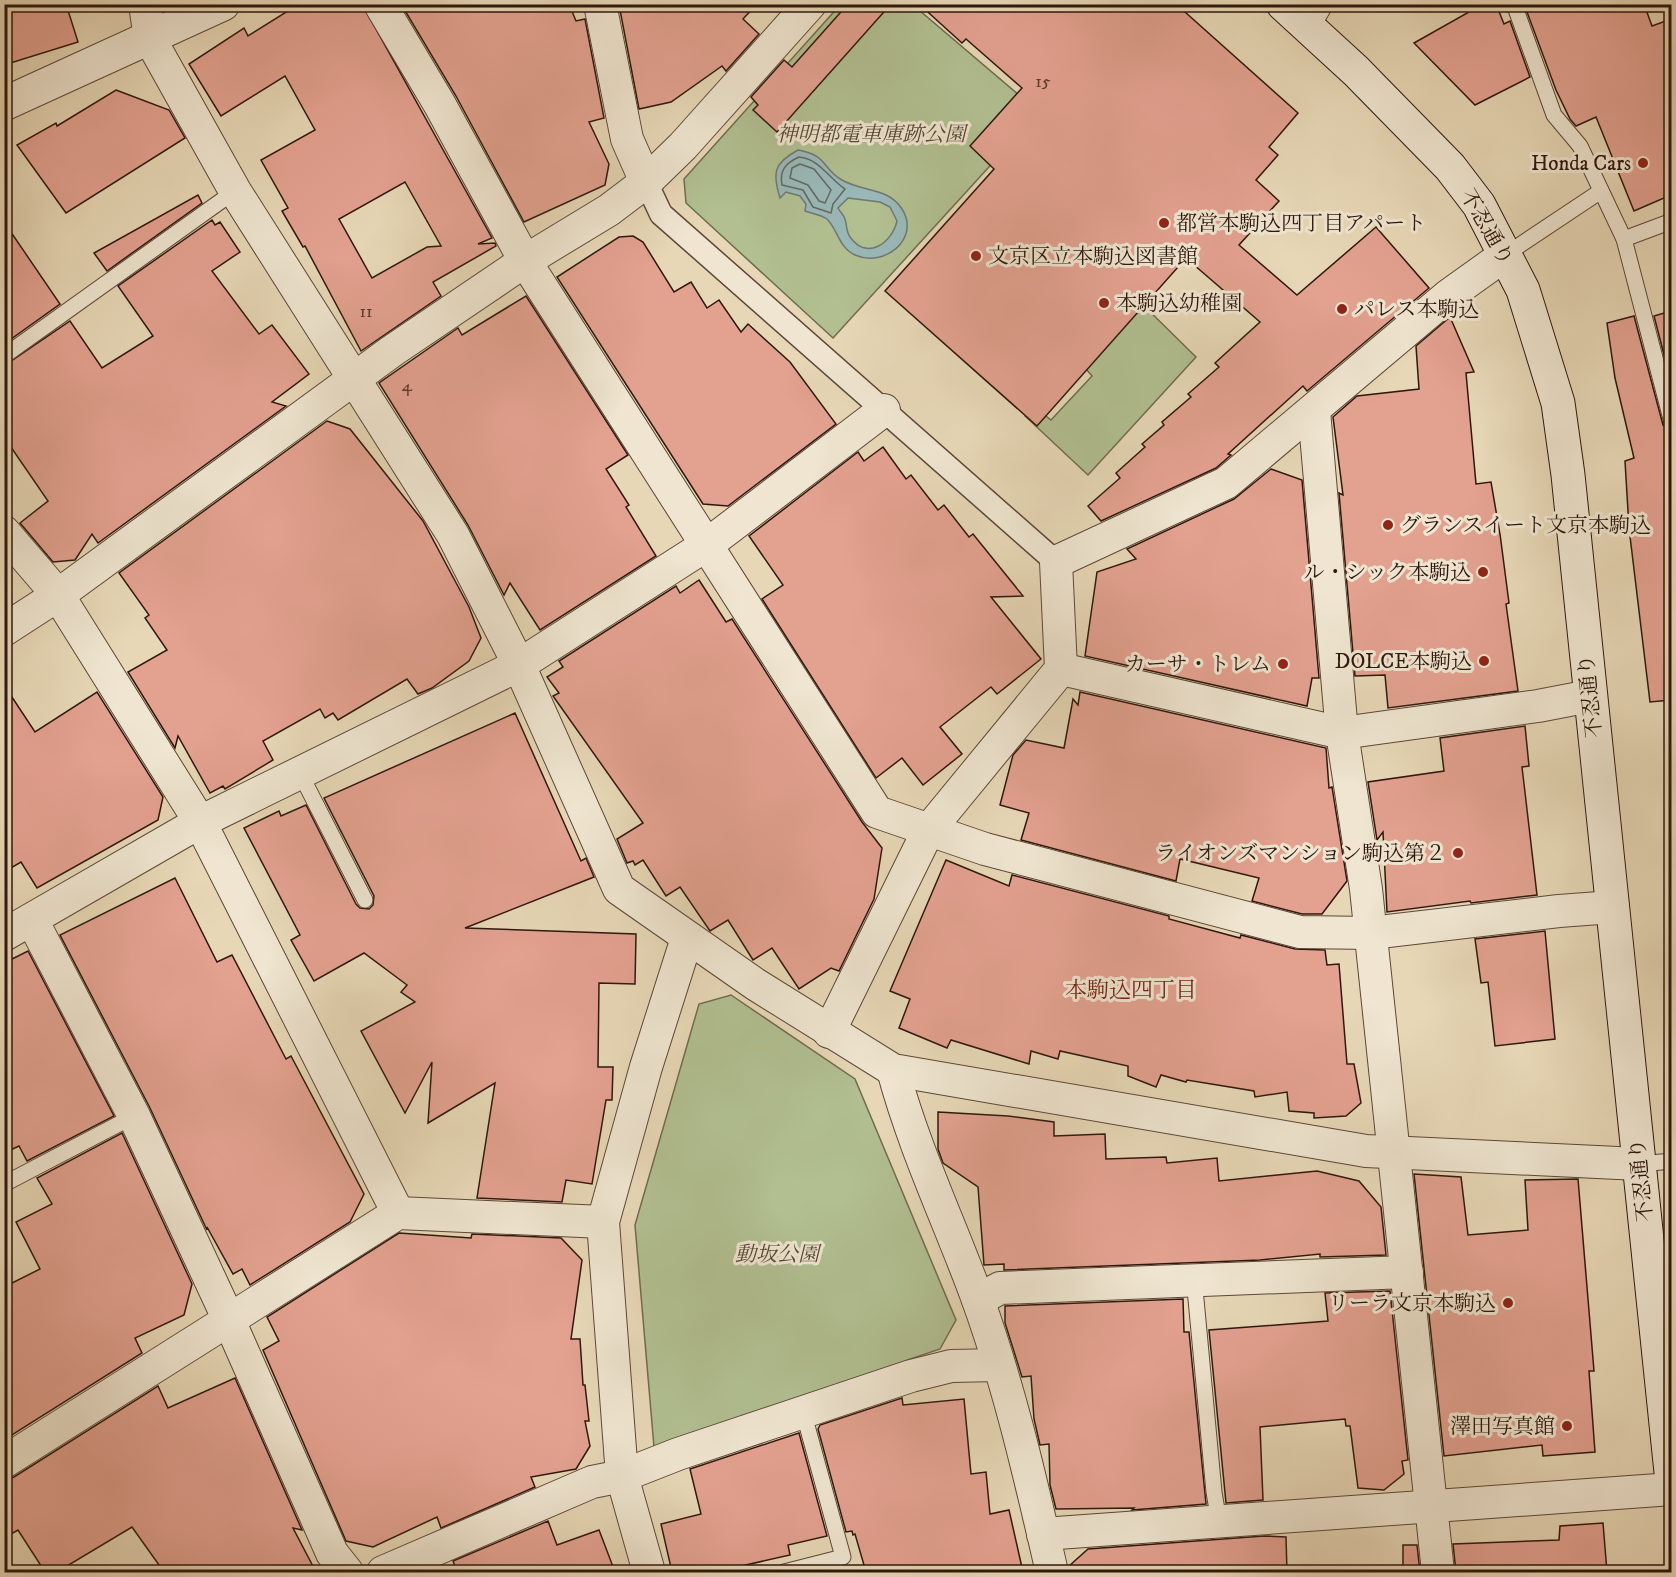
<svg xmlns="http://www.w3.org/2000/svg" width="1676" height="1577" font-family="'IM FELL DW Pica','Noto Serif JP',serif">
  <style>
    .green { fill: #b1bf91; stroke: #706b50; stroke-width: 1.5 }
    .water { fill: #99b8b7; stroke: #6f7873; stroke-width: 1.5; fill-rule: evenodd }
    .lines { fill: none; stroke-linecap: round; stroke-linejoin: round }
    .shore { stroke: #646862; stroke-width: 1.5 }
    .building { fill: #e3a190; stroke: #2f170e; stroke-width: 1.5; fill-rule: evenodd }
    .service-casing { stroke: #5d4738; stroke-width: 17 }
    .pedestrian-casing { stroke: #5d4738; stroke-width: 25 }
    .minor-casing { stroke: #5d4738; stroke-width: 34 }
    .tertiary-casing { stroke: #5d4738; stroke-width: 35 }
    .secondary-casing { stroke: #2f170e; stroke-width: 35 }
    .service { stroke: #efe5d0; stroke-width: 15 }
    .pedestrian { stroke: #efe5d0; stroke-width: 22 }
    .minor { stroke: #efe5d0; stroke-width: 32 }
    .tertiary { stroke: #efe5d0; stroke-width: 33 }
    .secondary { stroke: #efe5d0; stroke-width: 33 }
    .poi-dot { fill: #8f2418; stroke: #efe5d0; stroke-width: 2 }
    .labels { text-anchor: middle; stroke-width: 6; stroke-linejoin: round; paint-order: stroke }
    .number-label { font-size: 18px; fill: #5c3a2e }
    .park-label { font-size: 21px; font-style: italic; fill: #564935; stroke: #efe5d0 }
    .poi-label { font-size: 21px; fill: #2f170e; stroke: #efe5d0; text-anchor: end }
    .street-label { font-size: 21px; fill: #2f170e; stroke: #efe5d0 }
    .neighbourhood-label { font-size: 22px; fill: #7a1f14; stroke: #efe5d0 }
  </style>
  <rect width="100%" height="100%" fill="#e7d7b6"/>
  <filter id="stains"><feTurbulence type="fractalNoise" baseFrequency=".00333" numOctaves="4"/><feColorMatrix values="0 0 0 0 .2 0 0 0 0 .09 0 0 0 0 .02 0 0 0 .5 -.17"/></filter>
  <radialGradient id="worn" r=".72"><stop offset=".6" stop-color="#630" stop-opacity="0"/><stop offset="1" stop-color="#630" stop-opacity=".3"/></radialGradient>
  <g class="green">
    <path d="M840,5H913L1039,112L833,338L686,203L684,179Z"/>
    <path d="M1137,299L1196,357L1088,475L1025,416L1033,406L1051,420L1092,376L1079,361Z"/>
    <path d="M731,995L855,1079L956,1320L940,1349L654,1447L635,1225L699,1004Z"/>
  </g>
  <path class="water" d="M798,150C828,155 822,169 842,180C862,192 888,187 902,209C921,239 884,268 855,255C839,248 838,230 827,219C822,215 811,213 805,211L806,204L800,196L786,192L780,198C772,172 774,163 798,150ZM848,198L880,202L890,207L897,221C892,243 867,261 850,237C846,231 847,226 845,219C844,215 840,212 838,208Z"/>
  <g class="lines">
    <g class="shore">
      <path d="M799,157C820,159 828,178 845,189L833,204L831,213L813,207L803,190L782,185C779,170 786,163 799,157Z"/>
      <path d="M800,164L814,169L831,190L825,203L819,201L808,185L790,178L792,168Z"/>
    </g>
  </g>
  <g class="building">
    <path d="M4,4H66L78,42L4,65Z"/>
    <path d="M299,4H362L492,238L478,244L495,243L496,246L433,282L441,296L361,351L305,246L303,247L282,211L288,208L261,160L315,130L285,76L221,116L189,64L244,28L248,36ZM405,182L441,246L427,247L372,278L339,219Z"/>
    <path d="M401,4H569L576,21L585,19L604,118L589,122L609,164L605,185L524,222L456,96Z"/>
    <path d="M645,4H757L743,19L759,34L726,71L722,66L671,102L639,109L620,10Z"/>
    <path d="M848,4H891L777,132L753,110L758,105L751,97L784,60L792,67Z"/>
    <path d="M919,4H1176L1298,113L1269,147L1278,155L1256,180L1279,201L1239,245L1297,295L1376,227L1429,288L1307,391L1303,386L1228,454L1231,455L1216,468L1101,521L1088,506L1120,478L1116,473L1145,447L1142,444L1164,425L1162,422L1191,397L1188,394L1219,367L1215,363L1260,322L1186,258L1037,426L885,291L994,169L970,146L1022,88L966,39L962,43Z"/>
    <path d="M1483,4H1496L1504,24L1510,21L1530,77L1475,105L1414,43Z"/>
    <path d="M1550,4H1644L1652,26L1671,19V195L1634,211L1596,117L1576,126L1570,119L1556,90L1527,12Z"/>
    <path d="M116,90L169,110L185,138L66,213L17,145L56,123L57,126Z"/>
    <path d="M198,195L202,203L107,271L94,253Z"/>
    <path d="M212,220L215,225L220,222L240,252L212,271L259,334L272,325L309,374L272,402L286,406L98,543L92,534L75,560L53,562L20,523L48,501L4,437V366L70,321L102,368L153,336L118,286Z"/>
    <path d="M4,222L60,304L4,344Z"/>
    <path d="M633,236L643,242L674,292L691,282L707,308L719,300L741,332L748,324L790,362L836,424L728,506L703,504L557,277L619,237Z"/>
    <path d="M526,296L628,455L606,469L629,505L626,507L656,556L540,630L510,583L504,595L468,525L379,383L458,328L462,335Z"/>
    <path d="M1671,311V382L1654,316Z"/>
    <path d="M1634,316L1663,425L1671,432V700L1650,702L1629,528L1625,461L1634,458L1615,378L1607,323Z"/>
    <path d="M1450,317L1474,372L1466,373L1476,484L1491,482L1500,534L1509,603L1506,604L1518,691L1388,708L1385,675L1355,676L1339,493L1343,495L1333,417L1357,396L1419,389L1416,346Z"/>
    <path d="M327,421L350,429L423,521L469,607L481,638L469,661L432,688L418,694L407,679L338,720L333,713L325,718L320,709L263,741L273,760L225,789L223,786L210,793L178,736L175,748L128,672L167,650L145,618L149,615L119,573Z"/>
    <path d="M883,447L906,479L911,475L938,510L944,505L969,537L973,534L1023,596L991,597L1041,659L997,694L991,687L940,727L962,754L923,785L902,758L876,778L762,599L783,585L749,536L858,452L864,461Z"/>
    <path d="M1271,469L1302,480L1319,678H1312L1307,706L1085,656L1097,572L1136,559L1127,549L1234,499Z"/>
    <path d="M699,580L726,622L732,619L862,822L882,848L874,899L839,971L831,968L799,989L772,948L753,960L728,920L710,931L680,887L666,896L643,860L635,865L633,861L627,863L617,839L643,823L553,696L559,693L547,677L563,667L559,661L676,586L680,593Z"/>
    <path d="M4,685L35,732L97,692L163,797L158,820L37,888L21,862L4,872Z"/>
    <path d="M1080,692L1326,748L1329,788L1332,787L1347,881L1322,914H1302L1252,901L1259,878L1180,859L1176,881L1021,840L1029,813L1000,805L1013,755L1026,740L1064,748L1073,699L1078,705Z"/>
    <path d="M515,713L581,861L586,858L594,877L465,928L636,934L635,984L599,983L598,1067H613L612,1100H606L592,1184L566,1180L562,1202L477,1198L495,1083L428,1123L432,1062L405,1113L361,1031L415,1002L401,992L407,985L364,953L314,981L291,940L300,935L244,828L279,811L281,816L306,805L356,904L360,908L369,909L373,905L374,896L324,798Z"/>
    <path d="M1525,726L1529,766L1522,767L1537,895L1471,903L1470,901L1387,912L1383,832L1377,840L1368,782L1444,771L1440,738Z"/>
    <path d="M946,860L1009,886L1012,875L1169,916V919L1240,938L1241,935L1295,949L1325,950L1327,965L1339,964L1347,1064H1354L1361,1103L1346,1116L1314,1118V1113L1289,1111L1287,1092L1255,1097L1254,1091L1187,1080L1186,1082L1161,1075L1156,1087L1128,1076V1066L1060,1051L1058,1059L1031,1051L1029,1064L951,1040L947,1048L899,1028L910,999L890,991Z"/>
    <path d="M175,878L217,962L232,955L286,1059L291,1056L364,1194L350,1222L250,1285L242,1269L233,1274L207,1227V1230L150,1108L60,935Z"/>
    <path d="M1545,931L1555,1039L1495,1046L1488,982L1481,983L1475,939Z"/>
    <path d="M28,951L114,1116L27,1161L19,1146L4,1153V963Z"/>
    <path d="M938,1112L1008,1116L1054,1122V1136L1105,1134L1106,1159L1166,1157L1167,1163L1217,1158L1219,1181L1317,1171L1359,1181L1381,1207L1386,1255L1320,1257V1254L1260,1260L1004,1270V1264L984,1265L978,1187L943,1163L938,1149Z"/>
    <path d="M122,1133L192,1284L184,1315L135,1338L142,1353L4,1440V1287L40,1269L16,1222L52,1204L37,1178Z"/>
    <path d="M1414,1174L1461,1177L1468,1235L1528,1230L1525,1180L1578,1179L1594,1371H1589L1595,1452L1543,1456L1542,1445L1444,1456Z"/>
    <path d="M399,1233L471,1238L472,1234L561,1238L582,1260L571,1339H580L583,1385H585L589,1421H585L590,1446L576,1469L531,1477L535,1487L441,1528L437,1517L373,1547L346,1541L263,1350L279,1341L267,1317Z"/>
    <path d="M1390,1291L1408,1460L1402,1461L1404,1474L1384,1490L1358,1488L1350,1426H1346L1345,1419L1260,1427L1263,1500L1226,1503L1209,1330L1328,1321L1325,1293Z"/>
    <path d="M1183,1299L1184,1332H1189L1206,1504L1132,1510L1134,1508L1056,1509L1050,1485L1049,1444L1040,1445L1034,1419L1031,1376L1022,1377L1005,1323V1306Z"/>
    <path d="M235,1378L302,1530L293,1528L316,1572H164L132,1527L57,1572H45L18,1530L4,1538V1480L14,1477L158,1386L168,1408Z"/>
    <path d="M902,1398L903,1405L964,1399L971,1474L986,1472L990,1514L1009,1510L1023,1572H866L855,1534L853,1535L852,1531L846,1532L818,1429L820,1425Z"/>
    <path d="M799,1433L827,1536L788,1545L790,1555L715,1572H672L661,1524L701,1514L690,1469Z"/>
    <path d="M548,1521L557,1545L599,1530L615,1572H457L453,1561Z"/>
    <path d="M1603,1523L1607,1572H1456L1453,1544L1559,1540L1560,1526Z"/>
    <path d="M1264,1536L1286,1537L1287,1572H1069V1566L1088,1549Z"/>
    <path d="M1403,1545H1417L1420,1572H1403Z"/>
  </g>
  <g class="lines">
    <defs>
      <g id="service">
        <path d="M1514,4L1554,115L1580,146L1624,239L1672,423"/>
        <path d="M1311,29L1326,4"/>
        <path d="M1624,239L1672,221"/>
        <path d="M1505,255L1601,191"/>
        <path d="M4,356L235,191"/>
        <path d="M300,773L365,900"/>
        <path d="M1639,1164L1672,1161"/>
        <path d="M4,1184L134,1116"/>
        <path d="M1194,1278L1214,1492L1219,1522"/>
        <path d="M784,1572L843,1557L803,1411"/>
      </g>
      <path id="pedestrian" d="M646,182L661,214L1056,562"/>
      <g id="minor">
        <path d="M145,4L150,39L235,191L453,535L519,665L619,889L755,984L893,1070L1366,1151L1639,1164"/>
        <path d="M380,4L440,105L525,261L877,812L985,849L1300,932L1371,933L1559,911L1613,907"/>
        <path d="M600,4L627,139L646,182"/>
        <path d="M1314,411L1342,733L1366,889L1438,1572"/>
        <path d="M4,532L58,595L200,822L398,1213"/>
        <path d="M4,630L58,595L392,351L525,261L609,210L646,182L683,146L810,4"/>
        <path d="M1061,669L1342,733L1538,706L1590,696"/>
        <path d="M32,920L134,1116L228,1318L332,1553L347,1572"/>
        <path d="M4,935L200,822L519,665L708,544L884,410"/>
        <path d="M829,1032L928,831L1061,669L1056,562L1226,483L1449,295L1505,255"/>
        <path d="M893,1070C914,1149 950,1223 978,1300C1010,1389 1031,1481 1052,1572"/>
        <path d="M978,1300L1000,1288L1407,1272"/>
        <path d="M4,1462L398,1213L603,1222"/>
        <path d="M1043,1534L1672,1489"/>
        <path d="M383,1572L592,1482L622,1476L678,1454L911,1376L951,1366L999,1365"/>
        <path d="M649,1572L622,1476L603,1222L646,1067L687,938"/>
      </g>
      <path id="tertiary" d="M4,104L223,4"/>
      <path id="secondary" d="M1283,4L1356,71L1450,167L1479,205L1523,290L1558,403L1568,475L1672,1482"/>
    </defs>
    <use href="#service" class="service-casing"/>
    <use href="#pedestrian" class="pedestrian-casing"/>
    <use href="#minor" class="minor-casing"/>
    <use href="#tertiary" class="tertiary-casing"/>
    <use href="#secondary" class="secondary-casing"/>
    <use href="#service" class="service"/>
    <use href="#pedestrian" class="pedestrian"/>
    <use href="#minor" class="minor"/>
    <use href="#tertiary" class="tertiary"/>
    <use href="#secondary" class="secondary"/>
  </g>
  <g class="poi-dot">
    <circle cx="1643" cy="163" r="6"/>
    <circle cx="1164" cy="223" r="6"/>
    <circle cx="976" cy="256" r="6"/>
    <circle cx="1104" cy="303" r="6"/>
    <circle cx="1342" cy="309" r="6"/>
    <circle cx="1388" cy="525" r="6"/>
    <circle cx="1483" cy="572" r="6"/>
    <circle cx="1484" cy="661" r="6"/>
    <circle cx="1283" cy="664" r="6"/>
    <circle cx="1458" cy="853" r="6"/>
    <circle cx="1508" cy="1303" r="6"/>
    <circle cx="1567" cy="1426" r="6"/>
  </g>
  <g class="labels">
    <g class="number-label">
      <text x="1043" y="87">15</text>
      <text x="366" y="317">11</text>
      <text x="407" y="391">4</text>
    </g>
    <g class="park-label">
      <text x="871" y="141">神明都電車庫跡公園</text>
      <text x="777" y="1261">動坂公園</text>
    </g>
    <g class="poi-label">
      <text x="1631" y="170">Honda Cars</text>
      <text x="1176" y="230" text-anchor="start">都営本駒込四丁目アパート</text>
      <text x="988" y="263" text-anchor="start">文京区立本駒込図書館</text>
      <text x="1116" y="310" text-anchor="start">本駒込幼稚園</text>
      <text x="1354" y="316" text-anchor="start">パレス本駒込</text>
      <text x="1400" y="532" text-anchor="start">グランスイート文京本駒込</text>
      <text x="1471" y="579">ル・シック本駒込</text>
      <text x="1472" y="668">DOLCE本駒込</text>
      <text x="1271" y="671">カーサ・トレム</text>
      <text x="1446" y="860">ライオンズマンション駒込第２</text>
      <text x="1496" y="1310">リーラ文京本駒込</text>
      <text x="1555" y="1433">澤田写真館</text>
    </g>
    <g class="street-label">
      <text transform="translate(1487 227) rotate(60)" y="7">不忍通り</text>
      <text transform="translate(1590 696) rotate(-96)" y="7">不忍通り</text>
      <text transform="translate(1641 1180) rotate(-96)" y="7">不忍通り</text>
    </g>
    <g class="neighbourhood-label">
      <text x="1131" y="997">本駒込四丁目</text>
    </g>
  </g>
  <rect width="1676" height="1577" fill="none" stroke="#e7d7b6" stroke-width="24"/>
  <rect x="6" y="6" width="1664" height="1565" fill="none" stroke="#2f170e" stroke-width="3"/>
  <rect x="12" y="12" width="1652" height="1553" fill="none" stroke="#2f170e" stroke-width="1.5"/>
  <rect width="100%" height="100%" filter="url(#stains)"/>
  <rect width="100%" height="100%" fill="url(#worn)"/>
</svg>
